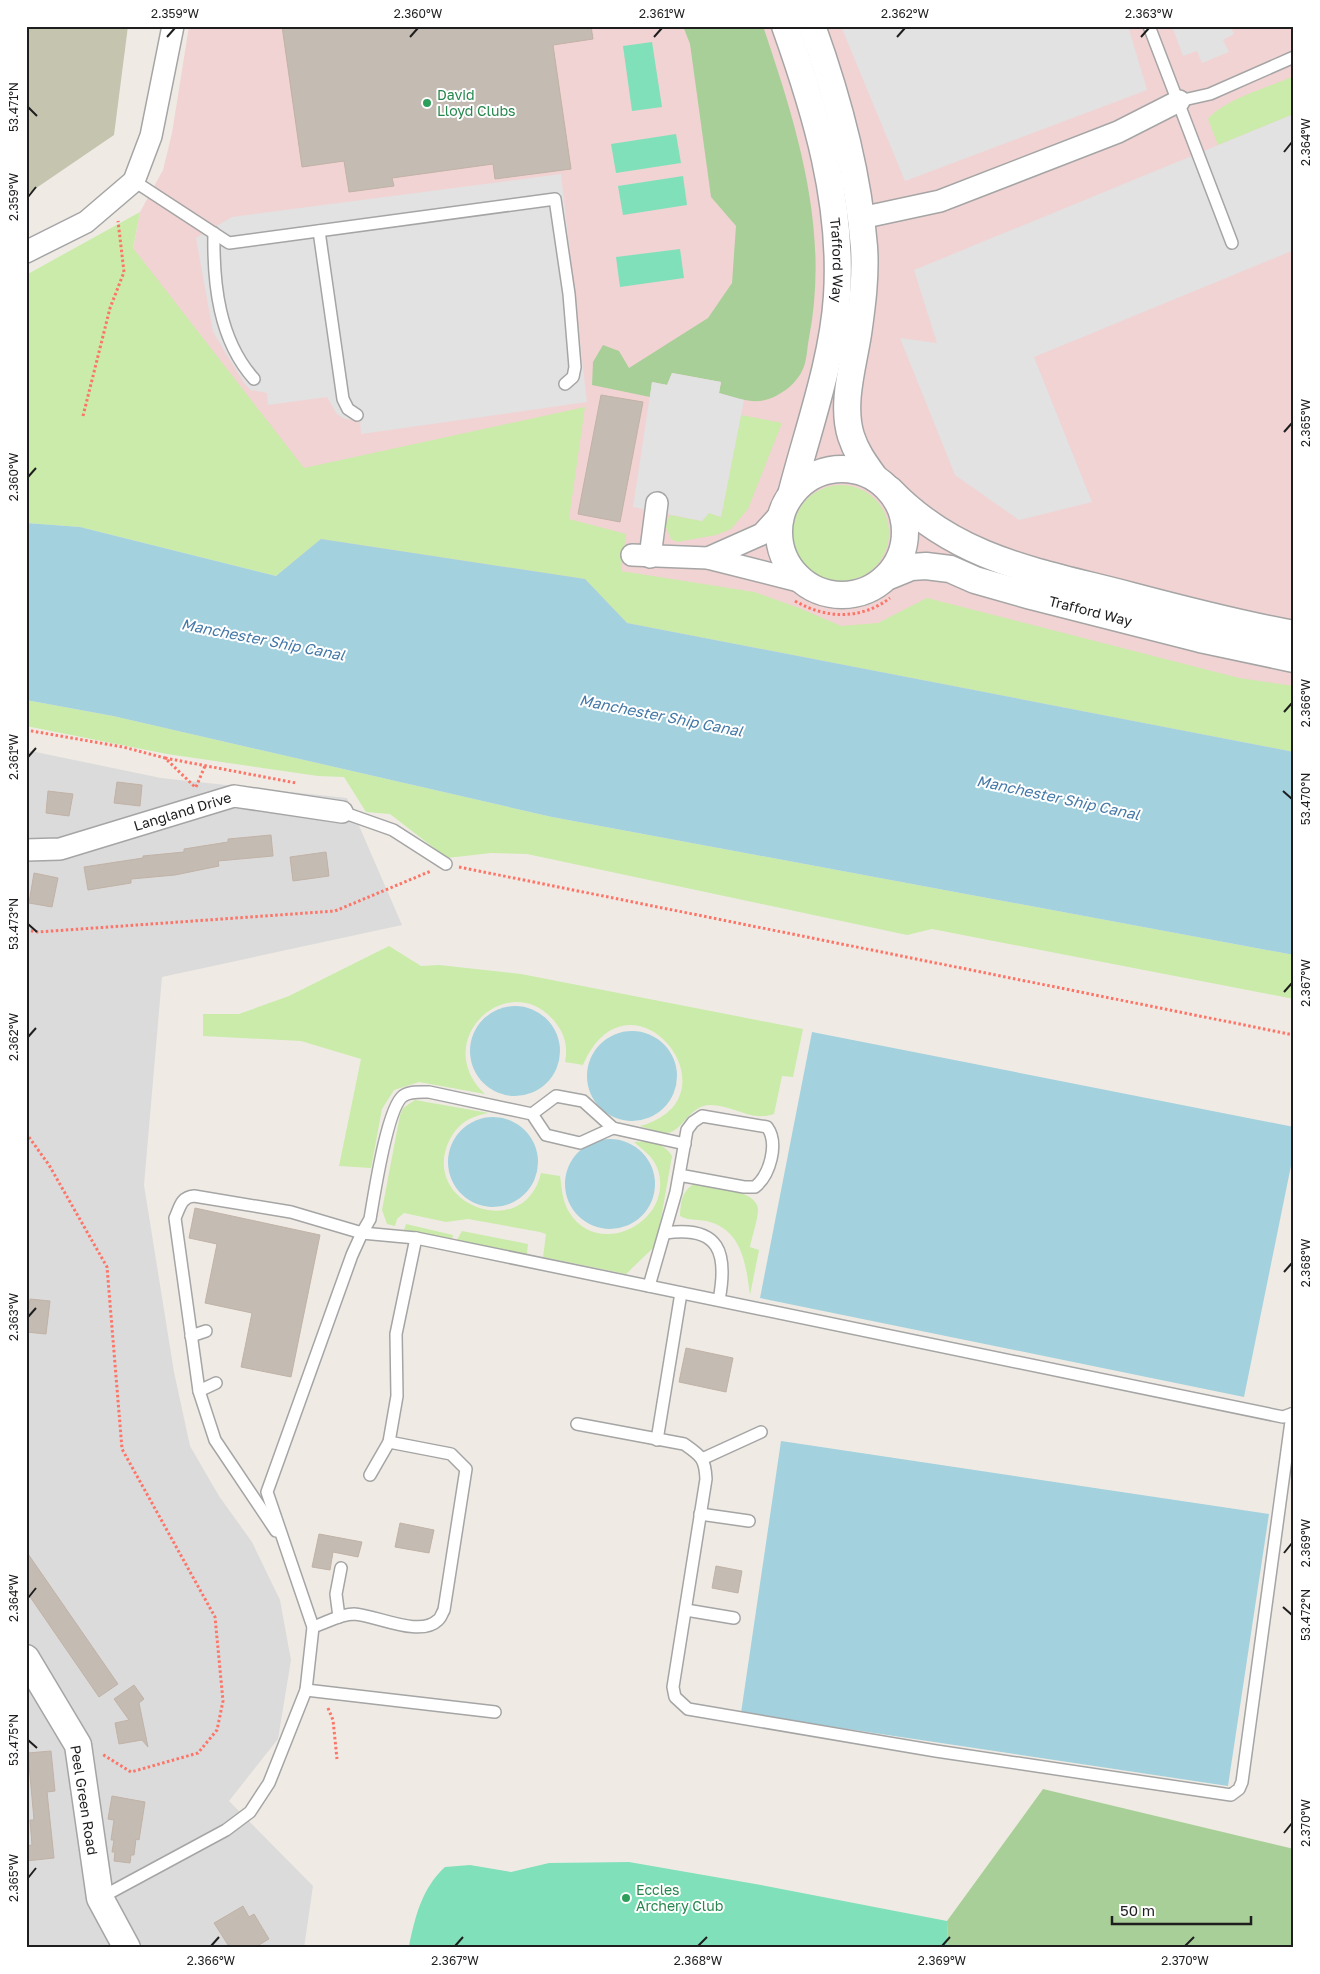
<svg xmlns="http://www.w3.org/2000/svg" width="1320" height="1974" font-family="'Golos Text',sans-serif">
  <style>
    .residential { fill: #dcdbdb }
    .commercial { fill: #f1d3d3 }
    .construction { fill: #c4c4af }
    .grass { fill: #caeba9 }
    .forest { fill: #a9cf98 }
    .pitch { fill: #80e0ba }
    .parking { fill: #e2e2e2 }
    .water { fill: #a3d1de }
    .building { fill: #c4bbb3; stroke: #c1b2a6 }
    .lines { fill: none; stroke-linecap: round; stroke-linejoin: round }
    .service-casing { stroke: #a5a5a5; stroke-width: 14 }
    .minor-casing { stroke: #a5a5a5; stroke-width: 24 }
    .tertiary-casing { stroke: #a5a5a5; stroke-width: 29 }
    .path { stroke: #fc7568; stroke-width: 3; stroke-dasharray: 2.5 2.5; stroke-linecap: butt }
    .service { stroke: #fff; stroke-width: 11 }
    .minor { stroke: #fff; stroke-width: 21 }
    .tertiary { stroke: #fff; stroke-width: 26 }
    .ticks { fill: none; stroke: #1e1e1e; stroke-width: 2 }
    .leisure-dot { fill: #2e9e5b; stroke: #fff; stroke-width: 2 }
    .labels { text-anchor: middle; stroke-width: 4; stroke-linejoin: round; paint-order: stroke }
    .leisure-label { font-size: 14px; fill: #27864d; stroke: #fff; text-anchor: start }
    .street-label { font-size: 14px; fill: #1e1e1e; stroke: #fff }
    .water-label { font-size: 15px; font-style: italic; fill: #4579a8; stroke: #fff }
    .neatline { fill: none; stroke: #1e1e1e; stroke-width: 2 }
    .ticks-label { font-size: 12px; text-anchor: middle; fill: #1e1e1e }
  </style>
  <rect width="100%" height="100%" fill="#efebe4"/>
  <path class="residential" d="M26,750L161,778L347,798L402,925L162,977L144,1185L174,1372L190,1446L219,1496L252,1542L280,1600L291,1660L278,1739L229,1801L313,1886L304,1948H26Z"/>
  <path class="commercial" d="M189,26H1294V752L627,623L80,527L140,212L163,170L172,133Z"/>
  <path class="construction" d="M26,26H128L114,135L26,195Z"/>
  <g class="grass">
    <path d="M1294,76V114L1218,145L1208,119C1225,99 1270,87 1294,76Z"/>
    <path d="M140,212L133,248L304,468L585,407L569,519L626,534L621,571L754,592L799,608L841,626L878,623L927,598L1239,678L1294,686V752L627,623L585,579L321,539L276,576L80,527L26,523V275Z"/>
    <path d="M741,415L782,423L748,509L731,529L716,535L677,542L671,539L665,525L670,515L702,521L709,513L721,517Z"/>
    <circle cx="841" cy="533" r="48"/>
    <path d="M26,700L113,716L552,817L1294,955V999L932,929L907,935L527,854L491,853L447,858L390,814L366,812L344,777L318,776L167,754L26,726Z"/>
    <path d="M389,946L421,966L439,965L521,974L803,1029L793,1077L782,1076L774,1114C751,1122 733,1105 710,1105C689,1105 682,1133 666,1133C658,1133 648,1128 640,1126C744,1097 630,958 583,1065L565,1062C568,1047 565,1034 555,1022C510,966 428,1040 485,1094L419,1082L394,1090L382,1109L371,1168L339,1166L361,1059L301,1041L203,1036V1014H239L289,996Z"/>
    <path d="M415,1100L489,1113C472,1116 459,1122 450,1139C417,1203 524,1245 541,1173L560,1176C562,1189 562,1200 569,1212C598,1260 674,1222 658,1170C654,1157 643,1150 634,1142C649,1141 664,1142 672,1156L658,1236L653,1248L626,1274L543,1257L546,1234L540,1232L468,1219L446,1222L404,1213L397,1219L395,1226L387,1224L382,1210L400,1115L403,1108Z"/>
    <path d="M696,1183C711,1186 757,1190 758,1209C758,1220 752,1236 750,1247L759,1250L750,1295C746,1266 743,1232 710,1222C701,1219 688,1221 680,1216C681,1201 682,1190 696,1183Z"/>
    <path d="M406,1224L453,1235L452,1239L404,1230Z"/>
    <path d="M462,1231L528,1244L527,1254L457,1240Z"/>
  </g>
  <g class="forest">
    <path d="M683,26H763C797,127 830,230 809,338C807,348 807,362 802,371C795,386 776,399 760,401C746,402 732,397 719,393L721,382L672,373L667,385L652,382L650,397L592,385L593,362L603,345L619,351L629,368L708,318L732,283L736,226L711,197L690,44Z"/>
    <path d="M1043,1789L1294,1849V1948H948L947,1921Z"/>
  </g>
  <g class="pitch">
    <path d="M652,42L662,107L632,111L623,46Z"/>
    <path d="M676,134L681,163L616,173L611,144Z"/>
    <path d="M683,176L687,205L623,215L618,186Z"/>
    <path d="M680,249L684,278L620,287L616,257Z"/>
    <path d="M629,1862L761,1885L947,1921L948,1948L409,1946C415,1917 422,1888 445,1867L470,1865L511,1872L549,1863Z"/>
  </g>
  <g class="parking">
    <path d="M841,26H1128L1147,90L905,181Z"/>
    <path d="M1172,26H1230L1234,34L1223,40L1229,52L1202,63L1197,51L1183,56Z"/>
    <path d="M1294,114V250L1034,357L1092,502L1019,520L955,475L900,338L937,343L914,270Z"/>
    <path d="M561,174L587,402L361,434L360,420L345,419L337,414L327,397L268,405L267,393L251,390L244,383L213,332L196,238L232,217Z"/>
    <path d="M672,373L721,382L719,393L744,400L721,517L709,513L702,521L633,507L652,382L667,385Z"/>
  </g>
  <g class="water">
    <path d="M26,523L80,527L276,576L321,539L585,579L627,623L1294,752V955L552,817L113,716L26,700Z"/>
    <circle cx="515" cy="1051" r="45"/>
    <circle cx="632" cy="1076" r="45"/>
    <path d="M812,1032L1294,1127V1151L1244,1397L760,1298Z"/>
    <circle cx="493" cy="1162" r="45"/>
    <circle cx="610" cy="1184" r="45"/>
    <path d="M781,1441L1269,1514L1228,1786L741,1713Z"/>
  </g>
  <g class="building">
    <path d="M282,26H591L593,39L553,45L571,169L495,179L493,164L392,178L394,186L349,192L344,161L302,167Z"/>
    <path d="M601,395L643,402L620,522L578,514Z"/>
    <path d="M117,782L142,785L140,806L114,803Z"/>
    <path d="M48,791L73,794L69,816L46,813Z"/>
    <path d="M271,835L273,856L218,861L219,866L175,875L131,879V883L88,890L84,867L143,858V856L184,852V849L228,842V839Z"/>
    <path d="M326,852L329,876L293,881L290,857Z"/>
    <path d="M34,873L58,878L52,907L29,903Z"/>
    <path d="M195,1208L320,1235L291,1377L241,1367L252,1313L205,1303L217,1244L189,1238Z"/>
    <path d="M30,1299L50,1301L46,1334L26,1332Z"/>
    <path d="M686,1348L733,1358L726,1392L679,1382Z"/>
    <path d="M400,1523L434,1530L429,1553L395,1547Z"/>
    <path d="M319,1534L362,1542L358,1557L333,1552L330,1570L312,1567Z"/>
    <path d="M26,1551L118,1684L99,1697L26,1591Z"/>
    <path d="M716,1566L742,1571L738,1593L712,1588Z"/>
    <path d="M134,1685L144,1699L139,1703L148,1747L142,1740L119,1744L115,1723L129,1720L114,1699Z"/>
    <path d="M51,1751L55,1791L47,1792L54,1858L26,1861V1846L32,1845L30,1820H34L28,1753Z"/>
    <path d="M112,1796L145,1802L139,1840L136,1839L134,1855H131L130,1863L114,1861L115,1852H112L114,1840H111L114,1820L108,1819Z"/>
    <path d="M243,1906L249,1917L254,1914L269,1939L254,1948H230L214,1923Z"/>
  </g>
  <g class="lines">
    <defs>
      <g id="service">
        <path d="M1149,26L1232,243"/>
        <path d="M1179,101L1210,94L1294,57"/>
        <path d="M134,181L229,243L555,199L569,294L575,367L573,377L565,384"/>
        <path d="M319,231L343,399L348,409L357,415"/>
        <path d="M214,233C213,284 219,340 254,379"/>
        <path d="M342,812L393,830L446,864"/>
        <path d="M532,1114L556,1096L583,1101L613,1128L685,1144"/>
        <path d="M665,1233C720,1225 728,1253 719,1300"/>
        <path d="M649,1286L676,1192L687,1130L693,1122L702,1116L767,1127C779,1143 770,1175 755,1187H744L679,1175"/>
        <path d="M191,1336L206,1331"/>
        <path d="M199,1391L216,1383"/>
        <path d="M577,1424L684,1444C701,1456 705,1458 706,1479L673,1687L675,1697L688,1709L936,1751L1231,1795L1239,1789L1242,1782L1292,1414"/>
        <path d="M657,1440L681,1293"/>
        <path d="M702,1459L761,1432"/>
        <path d="M370,1475L389,1442L397,1396L396,1334L416,1238"/>
        <path d="M700,1514L749,1521"/>
        <path d="M276,1531L215,1440L199,1391L175,1218C180,1207 181,1197 194,1196L291,1212L362,1233L370,1219C374,1196 387,1108 403,1096C410,1091 421,1092 429,1092L532,1114L546,1135L580,1143L613,1128"/>
        <path d="M686,1610L734,1618"/>
        <path d="M339,1617L336,1594L341,1568"/>
        <path d="M313,1627C326,1623 340,1614 354,1614C376,1615 420,1638 438,1620C441,1618 442,1613 444,1610L466,1469L451,1454L389,1442"/>
        <path d="M306,1690L495,1712"/>
        <path d="M100,1898L226,1830L250,1812L269,1783L306,1690L313,1627L267,1492L352,1255L362,1233L416,1238L1283,1417L1294,1413"/>
      </g>
      <g id="minor">
        <path d="M861,218L940,201L1118,132L1179,101"/>
        <path d="M26,252L86,222L134,181L151,136L173,26"/>
        <path d="M632,555L708,558L803,582"/>
        <path d="M650,557L657,503"/>
        <path d="M708,558L762,534L782,512"/>
        <path id="s1" d="M26,850L60,849L234,796L342,812"/>
      </g>
      <g id="tertiary">
        <path id="s2" d="M785,26C816,113 843,203 837,296C833,361 807,432 791,495"/>
        <path d="M812,26C838,98 858,171 864,247C866,276 862,306 858,334C853,366 841,404 851,436C856,452 865,464 875,478"/>
        <circle cx="842" cy="532" r="63"/>
        <path d="M890,490C958,561 1041,572 1132,596C1185,610 1239,624 1294,634"/>
        <path id="s3" d="M889,576L911,567L926,566L950,569L975,580L1031,596L1200,639L1294,659"/>
        <path d="M26,1658L78,1745L100,1898L127,1948"/>
      </g>
    </defs>
    <use href="#service" class="service-casing"/>
    <use href="#minor" class="minor-casing"/>
    <use href="#tertiary" class="tertiary-casing"/>
    <g class="path">
      <path d="M83,416L110,308L124,272L118,221"/>
      <path d="M795,601C826,619 861,620 890,598"/>
      <path d="M26,730L123,747L165,758L196,788"/>
      <path d="M165,758L296,783"/>
      <path d="M196,787L205,766"/>
      <path d="M459,867L1294,1035"/>
      <path d="M26,930L38,932L335,911L431,871"/>
      <path d="M26,1133L49,1165L107,1267L122,1449L215,1617L223,1701L217,1730L198,1753L131,1772L102,1754"/>
      <path d="M328,1708L333,1720L337,1759"/>
    </g>
    <use href="#service" class="service"/>
    <use href="#minor" class="minor"/>
    <use href="#tertiary" class="tertiary"/>
  </g>
  <path class="ticks" d="M167,37L175,28M410,37L418,28M654,37L662,28M897,37L905,28M1141,37L1149,28M28,107L37,116M1284,152L1292,142M28,197L36,187M1284,432L1292,423M28,477L36,468M1284,712L1292,703M28,757L36,748M1283,791L1292,799M28,924L37,932M1284,992L1292,983M28,1037L36,1028M1284,1272L1292,1263M28,1317L36,1308M1284,1553L1292,1543M28,1598L36,1588M1283,1607L1292,1615M28,1740L37,1748M1284,1833L1292,1823M28,1878L36,1868M211,1946L219,1937M455,1946L463,1937M698,1946L707,1937M942,1946L950,1937M1185,1946L1194,1937"/>
  <g class="leisure-dot">
    <circle cx="427" cy="103" r="5"/>
    <circle cx="626" cy="1898" r="5"/>
  </g>
  <g class="labels">
    <g class="leisure-label">
      <text x="437" y="100">David<tspan x="437" dy="16">Lloyd Clubs</tspan></text>
      <text x="636" y="1895">Eccles<tspan x="636" dy="16">Archery Club</tspan></text>
    </g>
    <g class="street-label">
      <text dy="5" stroke="none"><textPath href="#s2" startOffset="241">Trafford Way</textPath></text>
      <text dy="5" stroke="none"><textPath href="#s3" startOffset="210">Trafford Way</textPath></text>
      <text dy="5" stroke="none"><textPath href="#s1" startOffset="162">Langland Drive</textPath></text>
      <text transform="translate(84 1800) rotate(81)" y="5">Peel Green Road</text>
    </g>
    <g class="water-label">
      <text transform="translate(263 640) rotate(11)" y="5">Manchester Ship Canal</text>
      <text transform="translate(661 716) rotate(11)" y="5">Manchester Ship Canal</text>
      <text transform="translate(1058 798) rotate(12)" y="5">Manchester Ship Canal</text>
    </g>
  </g>
  <rect width="1320" height="1974" fill="none" stroke="#ffffff" stroke-width="55"/>
  <path d="M1112 1916v8h139v-8" fill="none" stroke="#1e1e1e" stroke-width="2.5"/>
  <text x="1120" y="1916" font-size="15" fill="#1e1e1e" stroke="#ffffff" stroke-width="4" paint-order="stroke">50 m</text>
  <rect x="28" y="28" width="1264" height="1918" class="neatline"/>
  <g class="ticks-label">
    <text x="175" y="18">2.359°W</text>
    <text x="418" y="18">2.360°W</text>
    <text x="662" y="18">2.361°W</text>
    <text x="905" y="18">2.362°W</text>
    <text x="1149" y="18">2.363°W</text>
    <text transform="translate(14 107) rotate(-90)" y="4">53.471°N</text>
    <text transform="translate(1306 142) rotate(-90)" y="4">2.364°W</text>
    <text transform="translate(14 197) rotate(-90)" y="4">2.359°W</text>
    <text transform="translate(1306 423) rotate(-90)" y="4">2.365°W</text>
    <text transform="translate(14 477) rotate(-90)" y="4">2.360°W</text>
    <text transform="translate(1306 703) rotate(-90)" y="4">2.366°W</text>
    <text transform="translate(14 757) rotate(-90)" y="4">2.361°W</text>
    <text transform="translate(1306 799) rotate(-90)" y="4">53.470°N</text>
    <text transform="translate(14 924) rotate(-90)" y="4">53.473°N</text>
    <text transform="translate(1306 983) rotate(-90)" y="4">2.367°W</text>
    <text transform="translate(14 1037) rotate(-90)" y="4">2.362°W</text>
    <text transform="translate(1306 1263) rotate(-90)" y="4">2.368°W</text>
    <text transform="translate(14 1317) rotate(-90)" y="4">2.363°W</text>
    <text transform="translate(1306 1543) rotate(-90)" y="4">2.369°W</text>
    <text transform="translate(14 1598) rotate(-90)" y="4">2.364°W</text>
    <text transform="translate(1306 1615) rotate(-90)" y="4">53.472°N</text>
    <text transform="translate(14 1740) rotate(-90)" y="4">53.475°N</text>
    <text transform="translate(1306 1823) rotate(-90)" y="4">2.370°W</text>
    <text transform="translate(14 1878) rotate(-90)" y="4">2.365°W</text>
    <text x="211" y="1965">2.366°W</text>
    <text x="455" y="1965">2.367°W</text>
    <text x="698" y="1965">2.368°W</text>
    <text x="942" y="1965">2.369°W</text>
    <text x="1185" y="1965">2.370°W</text>
  </g>
</svg>
